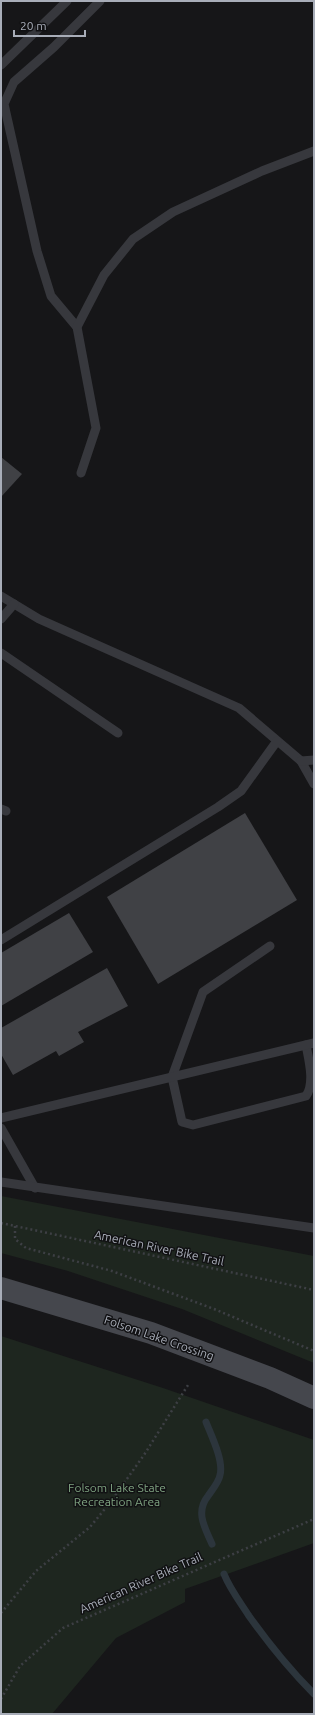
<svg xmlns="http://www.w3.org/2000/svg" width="315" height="1715" font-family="Ubuntu,sans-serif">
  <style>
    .green { fill: #1e261f }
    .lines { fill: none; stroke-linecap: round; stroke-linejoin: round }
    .stream { stroke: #2c353c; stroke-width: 7 }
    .building { fill: #404145 }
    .path { stroke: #3d3f44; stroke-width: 2.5; stroke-dasharray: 2 3; stroke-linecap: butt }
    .lane { stroke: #37383d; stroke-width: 9 }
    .secondary { stroke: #45474d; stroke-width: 22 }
    .labels { text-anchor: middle; stroke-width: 3; stroke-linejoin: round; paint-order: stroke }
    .street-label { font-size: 12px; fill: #a8adb8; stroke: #111113 }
    .park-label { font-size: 12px; fill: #7fa381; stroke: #111113 }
  </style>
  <rect width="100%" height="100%" fill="#161618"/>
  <g class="green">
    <path d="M1,1196L314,1256V1363L182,1309L68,1271L1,1253Z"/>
    <path d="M1,1336L163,1388L314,1440V1543L185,1589V1602L116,1638L52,1714H1Z"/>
  </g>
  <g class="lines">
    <g class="stream">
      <path d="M206,1422C211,1435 224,1461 220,1475C219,1482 212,1490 208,1496C195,1512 205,1528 212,1544"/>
      <path d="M224,1574C230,1589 240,1602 249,1616C269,1644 290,1670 314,1694"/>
    </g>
  </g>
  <g class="building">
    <path d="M1,457L22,474L1,497Z"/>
    <path d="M245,813L297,900L158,984L107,897Z"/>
    <path d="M69,913L93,952L1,1006V953Z"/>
    <path d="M107,968L128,1006L78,1032L84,1042L59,1056L56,1051L13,1075L1,1054V1028Z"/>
  </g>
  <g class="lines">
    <g class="path">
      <path d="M1,1223L314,1290"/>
      <path d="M15,1226V1239L26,1248L112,1271L214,1309L314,1351"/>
      <path d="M1,1613L36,1571L90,1527L109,1504L144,1455L188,1385"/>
      <path d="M1,1699L20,1666L63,1628L314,1519"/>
    </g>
    <g class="lane">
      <path d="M1,65L67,1"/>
      <path d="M77,327L51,296L37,251L4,104L14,82L54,47L100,1"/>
      <path d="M81,473L96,428L77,327L104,275L133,239L173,212L262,171L314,151"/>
      <path d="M1,596L39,619L239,708L301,761L314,784"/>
      <path d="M1,619L14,604"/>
      <path d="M1,653L118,733"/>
      <path d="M301,761L314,760"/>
      <path d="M1,809L6,811"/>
      <path d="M1,940L218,807L241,791L277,741"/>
      <path d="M270,946L203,992L172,1077L182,1122L193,1125L306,1096C315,1083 309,1061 306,1045"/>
      <path d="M1,1118L314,1043"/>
      <path d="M1,1128L35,1188"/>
      <path d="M1,1182L314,1228"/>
    </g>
    <path class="secondary" d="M1,1288L151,1333L270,1378L314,1398"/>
  </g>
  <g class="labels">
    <g class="street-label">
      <text transform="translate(159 1248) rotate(12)" y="4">American River Bike Trail</text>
      <text transform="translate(159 1338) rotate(19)" y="4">Folsom Lake Crossing</text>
      <text transform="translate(141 1583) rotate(-24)" y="4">American River Bike Trail</text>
    </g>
    <g class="park-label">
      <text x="117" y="1492">Folsom Lake State<tspan x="117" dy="14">Recreation Area</tspan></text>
    </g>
  </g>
  <rect width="315" height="1715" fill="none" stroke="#a8adb8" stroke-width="4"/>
  <path d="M14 30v6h71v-6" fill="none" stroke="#a8adb8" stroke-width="2"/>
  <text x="20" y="30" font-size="12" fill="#a8adb8" stroke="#111113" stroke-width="3" paint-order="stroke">20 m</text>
</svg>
